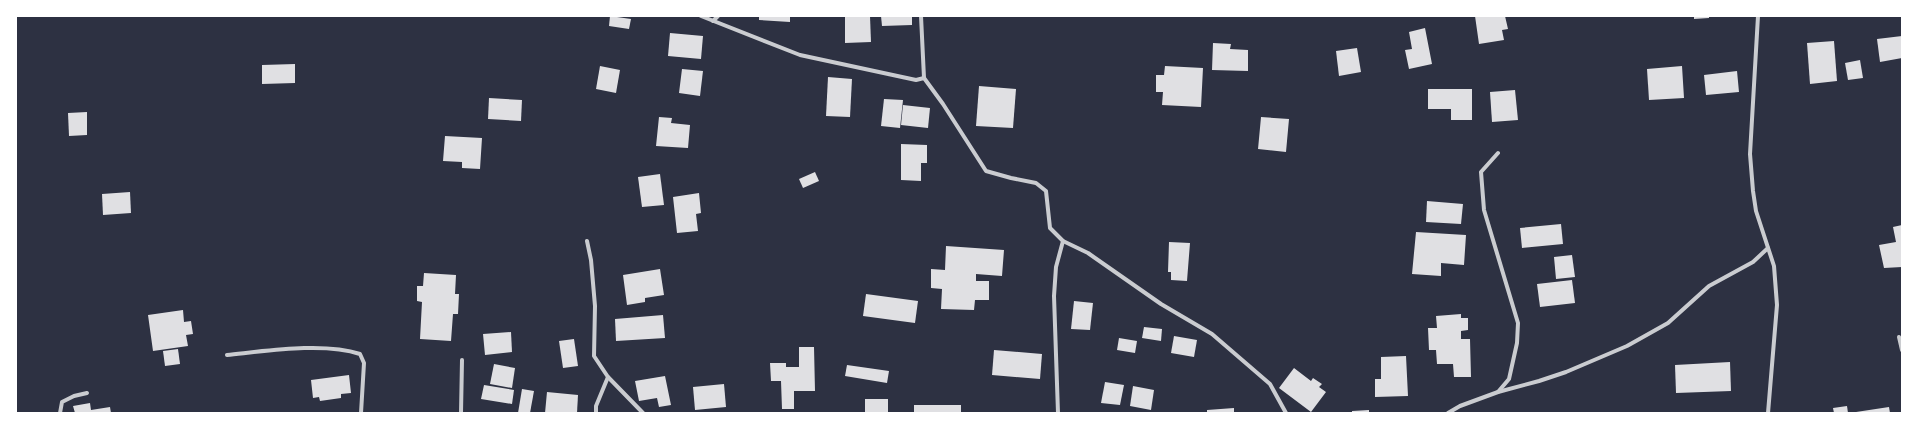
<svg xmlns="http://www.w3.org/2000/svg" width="1918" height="429" font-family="Karla,sans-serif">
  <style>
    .building { fill: #e0e0e3 }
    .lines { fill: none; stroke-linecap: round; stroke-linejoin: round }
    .minor { stroke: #caccd0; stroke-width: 4 }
  </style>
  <rect width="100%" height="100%" fill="#2d3142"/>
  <g class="building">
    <path d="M610,16L631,19L629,29L609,26Z"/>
    <path d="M759,16H790V22L759,20Z"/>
    <path d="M845,16H870L871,42L845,43Z"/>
    <path d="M881,16H912V25L882,26Z"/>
    <path d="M1475,16H1505L1508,29L1502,30L1504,40L1479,44Z"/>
    <path d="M1694,16H1709V18L1694,19Z"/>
    <path d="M1425,28L1432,64L1409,69L1405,50L1412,49L1409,32Z"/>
    <path d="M670,33L703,36L701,59L668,56Z"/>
    <path d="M1902,36V58L1880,62L1877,39Z"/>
    <path d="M1834,41L1837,81L1810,84L1807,43Z"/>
    <path d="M1213,43L1231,44L1230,49L1248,50V71L1212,70Z"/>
    <path d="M1357,48L1361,72L1339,76L1336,51Z"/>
    <path d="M1860,60L1863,78L1848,80L1845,63Z"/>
    <path d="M295,64V83L262,84V65Z"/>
    <path d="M600,66L620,70L616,93L596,89Z"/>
    <path d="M1165,66L1203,68L1201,107L1162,105L1163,92H1156V75H1164Z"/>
    <path d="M1682,66L1684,98L1649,100L1647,69Z"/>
    <path d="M682,69L703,71L700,96L679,93Z"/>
    <path d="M1737,71L1739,92L1706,95L1704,75Z"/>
    <path d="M828,77L852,79L850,117L826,116Z"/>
    <path d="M979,86L1016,89L1013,128L976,126Z"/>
    <path d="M1428,89H1472V120H1451V109H1428Z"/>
    <path d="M1515,90L1518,120L1492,122L1490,92Z"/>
    <path d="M489,98L522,100L521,121L488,119Z"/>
    <path d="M884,99L903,100L900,128L881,126Z"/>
    <path d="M903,105L930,108L928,128L901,125Z"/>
    <path d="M87,112V135L69,136L68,113Z"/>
    <path d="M659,117L672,118L671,123L690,125L688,148L656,146Z"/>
    <path d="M1261,117L1289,119L1286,152L1258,149Z"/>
    <path d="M445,136L482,138L480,169L462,168V162L443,161Z"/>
    <path d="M901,144L927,145V163H921V181L901,180Z"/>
    <path d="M815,172L819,181L803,188L799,179Z"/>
    <path d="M660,174L664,205L642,207L638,177Z"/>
    <path d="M130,192L131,213L103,215L102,194Z"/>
    <path d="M699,193L701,213L696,214L698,231L677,233L673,197Z"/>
    <path d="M1427,201L1463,204L1461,224L1426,222Z"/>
    <path d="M1561,224L1563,244L1522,248L1520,228Z"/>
    <path d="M1902,225V267L1884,268L1879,245L1896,242L1893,227Z"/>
    <path d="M1416,232L1466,235L1464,265L1441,263V276L1412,274Z"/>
    <path d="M1169,242L1190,243L1187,281L1171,280V272H1168Z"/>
    <path d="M946,246L1004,250L1002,276L976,274V281H989V300H975L974,310L941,309L942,289L931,288V269L945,270Z"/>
    <path d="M1572,255L1575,277L1556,279L1554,257Z"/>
    <path d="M660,269L664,295L645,298V302L627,305L623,275Z"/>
    <path d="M424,273L456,275L455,294H459L458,314H453L451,341L420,339L422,302L417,301V286H423Z"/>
    <path d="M1572,280L1575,303L1540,307L1537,284Z"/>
    <path d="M866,294L918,301L915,323L863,316Z"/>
    <path d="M1074,301L1093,303L1090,330L1071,329Z"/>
    <path d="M183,310L184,322L191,321L193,334L186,335L188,346L153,351L148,315Z"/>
    <path d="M1461,314V318H1468V330L1461,331V339H1470L1471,377H1454L1453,364H1437L1436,350H1429L1428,328H1437L1436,316Z"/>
    <path d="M663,315L665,338L616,341L615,319Z"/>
    <path d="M1144,327L1162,329L1161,341L1142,338Z"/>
    <path d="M511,332L512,352L485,355L483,334Z"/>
    <path d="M1174,336L1197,340L1194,357L1171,353Z"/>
    <path d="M1119,338L1137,341L1135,353L1117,350Z"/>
    <path d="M574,339L578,366L563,368L559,341Z"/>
    <path d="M799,347H814L815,391H794V409H782L781,381H771L770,363H786V367H799Z"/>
    <path d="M178,349L180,364L165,366L163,351Z"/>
    <path d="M994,350L1042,354L1040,379L992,375Z"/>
    <path d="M1406,356L1408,396L1375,397V379H1381V357Z"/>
    <path d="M1730,362L1731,391L1676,393L1675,365Z"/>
    <path d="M494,364L515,368L512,388L490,384Z"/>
    <path d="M847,365L889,371L887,383L845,376Z"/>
    <path d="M1294,368L1311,381L1313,378L1322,384L1319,387L1326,392L1311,412L1279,388Z"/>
    <path d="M349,375L351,393L341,394V398L320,401L319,397L313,398L311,380Z"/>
    <path d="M665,376L671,405L659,407L657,398L639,401L635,381Z"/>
    <path d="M1105,382L1124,385L1120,405L1101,403Z"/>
    <path d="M724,384L726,407L695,410L693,387Z"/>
    <path d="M484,385L514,390L512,404L481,399Z"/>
    <path d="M1133,386L1154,390L1151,410L1130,406Z"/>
    <path d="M522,389L534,391L530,413H518Z"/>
    <path d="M547,392L578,395L577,413H545Z"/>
    <rect x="865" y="399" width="23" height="14"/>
    <path d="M90,403L91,410L110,407L111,413H75L73,406Z"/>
    <rect x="914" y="405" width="47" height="8"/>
    <path d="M1847,406L1848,413H1834L1833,408Z"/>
    <path d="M1889,407L1890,413H1856V412Z"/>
    <path d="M1234,408V413H1207V410Z"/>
    <path d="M1369,410V413H1352V411Z"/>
  </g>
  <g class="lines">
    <g class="minor">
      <path d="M701,16L800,55L916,80L924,78L943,104L986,171L1011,178L1036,183L1046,191L1050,228L1063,241L1088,253L1161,304L1212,334L1270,384L1286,413"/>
      <path d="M921,16L924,78"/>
      <path d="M1758,16L1750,154L1753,191L1756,211L1774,266L1777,305L1768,413"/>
      <path d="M713,21L718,16"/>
      <path d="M587,241L591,260L595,306L594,356L608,377L643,413"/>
      <path d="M1899,337L1902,350"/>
      <path d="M227,355C266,351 324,342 360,354L364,363L361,413"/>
      <path d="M1498,392L1539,381L1566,372L1627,346L1668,323L1709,286L1753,262L1768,248"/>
      <path d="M60,413L62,402L74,396L87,393"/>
      <path d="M461,413L462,360"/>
      <path d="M596,413V406L608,377"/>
      <path d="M1058,413L1054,296L1056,267L1063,241"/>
      <path d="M1448,413L1460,406L1498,392L1509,379L1517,343L1518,323L1484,210L1481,172L1498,153"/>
    </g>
  </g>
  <rect width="1918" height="429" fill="none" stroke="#ffffff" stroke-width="34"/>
</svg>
